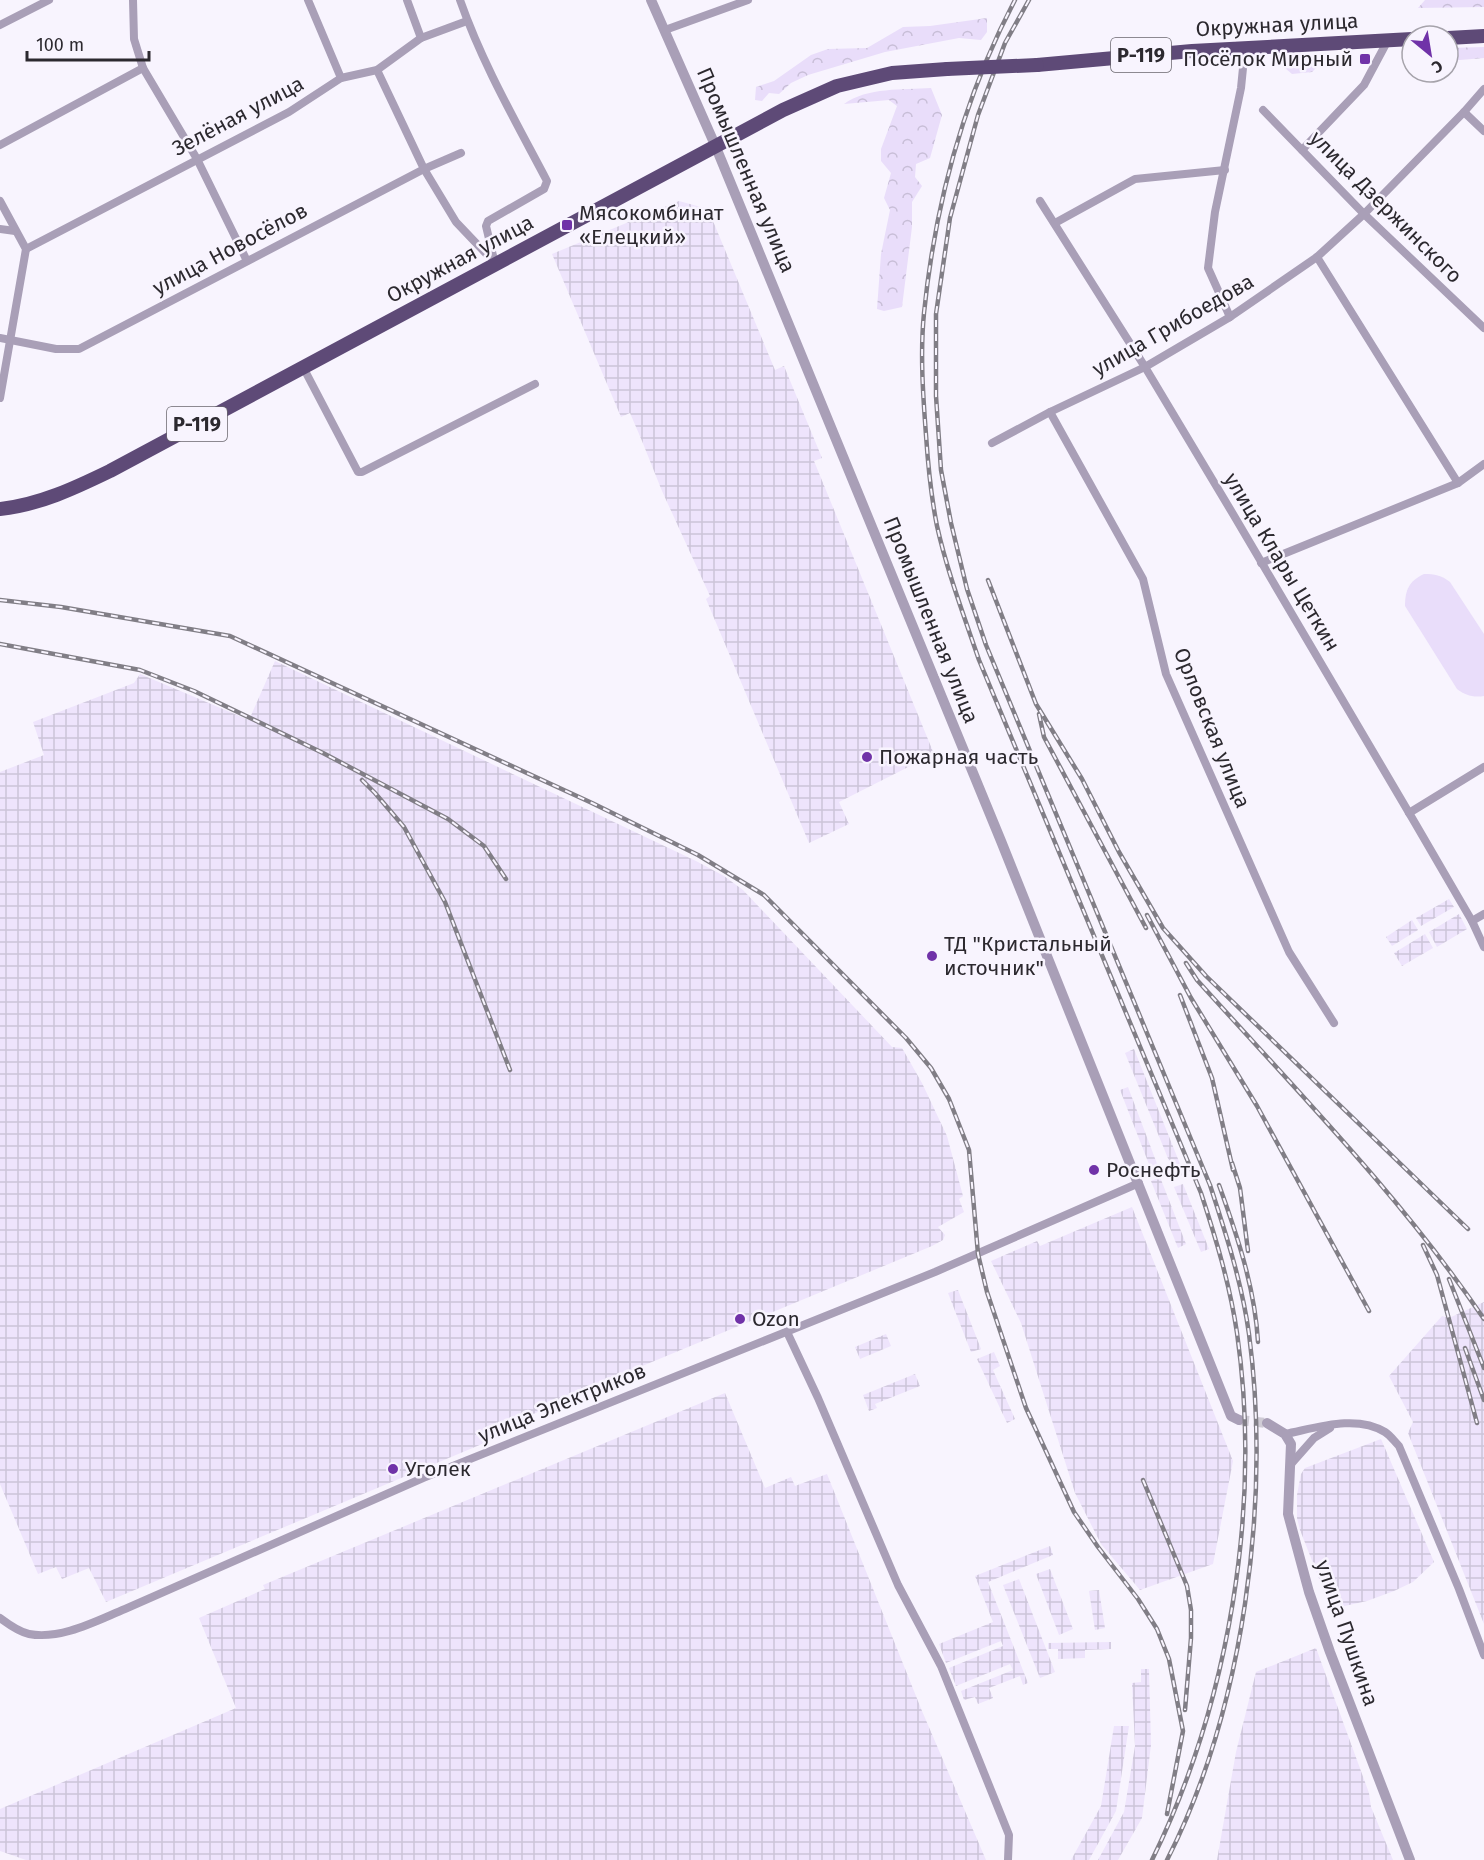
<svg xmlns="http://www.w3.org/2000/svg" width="1484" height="1860" font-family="'Fira Sans',sans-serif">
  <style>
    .industrial { fill: url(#industrial-grid) }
    .forest { fill: url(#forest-crowns) }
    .pitch { fill: #e9ddfa }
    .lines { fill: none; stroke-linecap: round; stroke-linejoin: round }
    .tertiary-tunnel { stroke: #cfcbd5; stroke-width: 10; stroke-dasharray: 10 5; stroke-linecap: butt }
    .minor { stroke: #a99fb7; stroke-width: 8 }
    .tertiary { stroke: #a99fb7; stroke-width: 10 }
    .trunk { stroke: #5e4a77; stroke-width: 14 }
    .rail-casing { stroke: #817e86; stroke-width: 4.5 }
    .rail { stroke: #f8f4fe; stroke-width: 2; stroke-dasharray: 7; stroke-linecap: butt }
    .trunk-bridge { stroke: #5e4a77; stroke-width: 14 }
    .poi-dot { fill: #7032a8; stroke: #f8f4fe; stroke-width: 2 }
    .labels { text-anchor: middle; stroke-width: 5; stroke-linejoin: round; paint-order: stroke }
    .shield { fill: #f8f4fe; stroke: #69666d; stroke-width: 1.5 }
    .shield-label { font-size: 20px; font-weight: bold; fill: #2c292f }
    .street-label { font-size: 21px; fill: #2c292f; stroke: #f8f4fe }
    .poi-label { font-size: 21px; fill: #2c292f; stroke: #f8f4fe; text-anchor: start }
  </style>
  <defs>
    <pattern id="industrial-grid" width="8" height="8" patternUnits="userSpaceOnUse" patternTransform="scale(1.5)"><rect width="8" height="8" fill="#eee4fc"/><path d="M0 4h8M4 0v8" fill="none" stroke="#ccc4d8"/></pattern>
    <pattern id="forest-crowns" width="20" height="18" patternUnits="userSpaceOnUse" patternTransform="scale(1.5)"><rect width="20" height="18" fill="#e9ddfa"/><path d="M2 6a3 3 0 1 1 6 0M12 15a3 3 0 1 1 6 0" fill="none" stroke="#c8bed7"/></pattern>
  </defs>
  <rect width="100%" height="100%" fill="#f8f4fe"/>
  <g class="industrial">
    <path d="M679,201L708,209L775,370L784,366L822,458L814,461L934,754L839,802L849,824L809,843L706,599L710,596L662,491L642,441L630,413L621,417L552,254Z"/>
    <path d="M275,661L696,861L724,876L743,890L892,1047L902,1048L922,1083L947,1136L963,1196L959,1199L964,1212L938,1227L945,1235L943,1240L932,1246L582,1391L523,1419L525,1426L106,1602L89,1568L62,1579L56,1567L38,1574L0,1484V772L44,755L33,722L134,683L140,674L249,720Z"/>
    <path d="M1449,899L1454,907L1421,926L1416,918Z"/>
    <path d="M1459,914L1467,929L1437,947L1429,932Z"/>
    <path d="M1412,920L1418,930L1392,946L1386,937Z"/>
    <path d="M1425,934L1433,948L1402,966L1394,953Z"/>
    <path d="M1134,1049L1184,1174L1176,1178L1125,1053Z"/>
    <path d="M1128,1087L1159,1169L1152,1172L1120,1090Z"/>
    <path d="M1160,1177L1186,1244L1178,1248L1151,1181Z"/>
    <path d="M1183,1184L1209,1249L1201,1252L1174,1187Z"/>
    <path d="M1132,1207L1233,1461L1213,1564L1140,1590L1101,1544L1075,1493L1021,1323L991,1261L1037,1241L1040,1246Z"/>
    <path d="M958,1290L981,1349L971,1352L948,1293Z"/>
    <path d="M1484,1302V1624L1408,1433L1413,1422L1389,1376L1442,1316L1449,1318Z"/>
    <path d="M886,1334L891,1346L860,1359L855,1347Z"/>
    <path d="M994,1352L1000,1366L993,1370L1015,1419L1007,1423L977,1359Z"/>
    <path d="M915,1374L920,1386L875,1404L877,1408L869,1411L863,1395Z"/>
    <path d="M725,1393L765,1488L791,1477L795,1486L827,1474L922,1711L986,1860H26L0,1851V1809L236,1708L199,1618L265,1589L263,1585Z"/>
    <path d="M1381,1439L1434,1562L1413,1582L1394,1591L1367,1601L1331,1609L1300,1530L1297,1518V1495L1301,1474L1305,1468Z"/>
    <path d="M1050,1546L1053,1555L988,1582L1028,1683L1023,1685L1020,1676L989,1688L993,1698L978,1704L975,1697L964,1700L961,1691L1013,1670L1010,1664L956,1686L949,1668L1003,1646L1001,1641L946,1663L939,1644L993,1622L975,1576Z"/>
    <path d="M1050,1569L1073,1629L1059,1635L1036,1574Z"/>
    <path d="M1019,1579L1055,1672L1040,1678L1003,1585Z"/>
    <path d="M1099,1590L1105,1628L1095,1630L1089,1591Z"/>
    <path d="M1111,1642V1649L1085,1650V1658L1058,1659V1649H1048V1643Z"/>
    <path d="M1316,1648L1369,1793L1371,1807L1393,1860H1217L1236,1752L1256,1672Z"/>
    <path d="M1141,1669H1149L1151,1745L1142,1818L1118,1860H1098L1124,1812L1135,1746L1132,1683L1141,1682Z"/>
    <path d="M1114,1726H1129L1116,1811L1089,1860H1071L1101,1806Z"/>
  </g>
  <g class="forest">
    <path d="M1425,0H1484V7L1418,8Z"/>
    <path d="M987,18V32L981,40L959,38L885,52L808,75L791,83L779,94L769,93L762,101L755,100L756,87L774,81L811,55L828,49L867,48L903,27L930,26Z"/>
    <path d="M1484,47V58L1448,61V48Z"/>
    <path d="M1309,61L1319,65L1312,72L1292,74L1285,68L1291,64Z"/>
    <path d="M931,88L942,115L930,158L916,164L915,177L922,186L912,202V227L902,307L884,311L877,309L881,254L890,210L884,198L891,173L881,161V149L897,106L889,100L844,104C867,87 903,90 931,88Z"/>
  </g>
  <path class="pitch" d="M1424,574C1435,574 1441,575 1450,582L1484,634V696C1473,698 1465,695 1457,689L1405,606C1405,590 1409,581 1424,574Z"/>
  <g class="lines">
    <path class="tertiary-tunnel" d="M1239,1420L1267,1423"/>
    <g class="minor">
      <path d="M133,0L134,39L143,68L197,159L247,261"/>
      <path d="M308,0L341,78"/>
      <path d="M407,0L421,38"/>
      <path d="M460,0C482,63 516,122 547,181L544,189L488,221L486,226L495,264"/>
      <path d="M0,25L49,0"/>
      <path d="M665,30L748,0"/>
      <path d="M377,70L424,169L456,222L495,263"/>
      <path d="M1263,110L1364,214L1484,328"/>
      <path d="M1464,112L1484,131"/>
      <path d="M0,145L143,68"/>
      <path d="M1302,150L1364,85L1388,40"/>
      <path d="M0,201L26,249L0,398"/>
      <path d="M1040,201L1145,367L1233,514L1415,823L1472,921L1484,947"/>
      <path d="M1055,223L1135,179L1225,170"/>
      <path d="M0,229L15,231"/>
      <path d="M26,249L289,112L341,78L377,70L421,38L467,21"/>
      <path d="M1317,257L1458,483"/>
      <path d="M1230,317L1208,268L1215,212L1241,88L1245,48"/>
      <path d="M0,338L56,349H79L424,169L461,153"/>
      <path d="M303,367L358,472H362L535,384"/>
      <path d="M1050,412L1143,579L1166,674L1289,952L1334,1023"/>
      <path d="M992,443L1050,412L1145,367L1230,317L1317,257L1364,214L1464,112L1484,89"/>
      <path d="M1261,563L1458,483L1484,464"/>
      <path d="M1409,813L1484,767"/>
      <path d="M1472,921L1484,914"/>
      <path d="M787,1332L818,1398L898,1585L941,1666L1009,1835L1008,1860"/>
      <path d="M1285,1434C1316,1428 1356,1414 1385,1432C1390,1435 1394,1441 1399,1446L1459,1589L1484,1655"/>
      <path d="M1291,1464L1314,1438L1330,1428"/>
      <path d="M0,1618C8,1624 19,1632 29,1634C61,1640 96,1621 125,1609L423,1478L935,1272L1139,1183"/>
    </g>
    <g class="tertiary">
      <path d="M651,0L715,145L1001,841L1231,1416L1239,1420"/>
      <path d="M1267,1423L1285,1434L1291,1444L1288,1514L1309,1592L1330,1652L1410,1860"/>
    </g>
    <g class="trunk">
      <path d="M1448,38L1484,36"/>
      <path d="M1037,65L1192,51L1412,39"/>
      <path d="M0,509C39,505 75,488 110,471L783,110L837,86L892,73L947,69"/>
    </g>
    <defs>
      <g id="rail">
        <path d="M1015,0C964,97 935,204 924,313C920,353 923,395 926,435C928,465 931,496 937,526C947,571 964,616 979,660L1201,1193C1216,1239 1230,1285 1237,1333C1262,1507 1229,1703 1152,1860"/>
        <path d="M1029,0L1005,43L978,115L950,218L936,314V396L941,470L951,523L967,589L986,645L1210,1185C1226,1234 1242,1283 1249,1334C1271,1501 1244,1709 1167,1860"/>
        <path d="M988,580L1036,704L1082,779L1119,852L1163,928L1206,976L1468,1229"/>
        <path d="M0,600L61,607L230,636L592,803L698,855L764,895L906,1038L931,1068L949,1099L969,1150L978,1254L987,1292L1026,1408L1074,1512L1098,1547L1138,1599L1157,1629L1169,1659L1183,1731L1167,1814"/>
        <path d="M0,644L140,670L194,691L323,753L448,819L484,846L506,879"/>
        <path d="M1039,714L1044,737L1146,928"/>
        <path d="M362,780L375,793L404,827L445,902L510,1070"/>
        <path d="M1147,915L1191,998L1257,1106L1369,1311"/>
        <path d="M1186,963L1197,980C1296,1090 1401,1197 1484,1319"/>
        <path d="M1180,995L1212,1078L1233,1170"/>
        <path d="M1232,1163L1240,1188L1248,1251"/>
        <path d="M1219,1185C1237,1235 1255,1288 1258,1342"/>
        <path d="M1423,1245L1437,1275L1477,1423"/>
        <path d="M1449,1279L1484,1368"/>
        <path d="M1465,1348L1484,1400"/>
        <path d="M1143,1480L1187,1586L1191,1610V1638L1185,1710"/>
      </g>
    </defs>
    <use href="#rail" class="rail-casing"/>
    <use href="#rail" class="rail"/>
    <path class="trunk-bridge" d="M947,69L1037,65"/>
  </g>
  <g class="poi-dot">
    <rect x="1359" y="53" width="12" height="12" rx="3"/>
    <rect x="561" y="219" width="12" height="12" rx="3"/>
    <circle cx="867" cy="757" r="6"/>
    <circle cx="932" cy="956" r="6"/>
    <circle cx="1094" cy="1170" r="6"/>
    <circle cx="740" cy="1319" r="6"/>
    <circle cx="393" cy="1469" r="6"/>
  </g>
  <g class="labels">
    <g class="shield">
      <rect x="1111" y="38" width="60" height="34" rx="4.5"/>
      <rect x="167" y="407" width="60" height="34" rx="4.5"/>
    </g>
    <g class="shield-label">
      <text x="1141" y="62">Р-119</text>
      <text x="197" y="431">Р-119</text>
    </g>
    <g class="street-label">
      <text transform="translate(1277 25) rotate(-3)" y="7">Окружная улица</text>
      <text transform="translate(238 116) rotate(-28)" y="7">Зелёная улица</text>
      <text transform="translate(746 170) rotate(67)" y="7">Промышленная улица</text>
      <text transform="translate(1386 207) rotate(45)" y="7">улица Дзержинского</text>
      <text transform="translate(230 249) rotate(-28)" y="7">улица Новосёлов</text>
      <text transform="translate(460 259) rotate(-28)" y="7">Окружная улица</text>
      <text transform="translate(1173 325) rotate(-30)" y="7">улица Грибоедова</text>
      <text transform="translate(1282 562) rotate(59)" y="7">улица Клары Цеткин</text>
      <text transform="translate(931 620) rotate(68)" y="7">Промышленная улица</text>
      <text transform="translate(1212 728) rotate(68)" y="7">Орловская улица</text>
      <text transform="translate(562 1403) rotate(-22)" y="7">улица Электриков</text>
      <text transform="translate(1347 1633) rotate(71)" y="7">улица Пушкина</text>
    </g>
    <g class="poi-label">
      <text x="1353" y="66" text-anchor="end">Посёлок Мирный</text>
      <text x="579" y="220">Мясокомбинат<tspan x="579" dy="24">«Елецкий»</tspan></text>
      <text x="879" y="764">Пожарная часть</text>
      <text x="944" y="951">ТД "Кристальный<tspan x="944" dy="24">источник"</tspan></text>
      <text x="1106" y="1177">Роснефть</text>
      <text x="752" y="1326">Ozon</text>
      <text x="405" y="1476">Уголек</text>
    </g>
  </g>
  <g transform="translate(1430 54) rotate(150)"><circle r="28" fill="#f8f4fe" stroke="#a6a3ab" stroke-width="1.5"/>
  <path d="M0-4.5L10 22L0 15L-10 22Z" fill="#7032a8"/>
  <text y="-9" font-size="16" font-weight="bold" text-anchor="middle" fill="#2c292f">С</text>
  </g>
  <path d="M27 51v9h122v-9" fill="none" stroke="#2c292f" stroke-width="3"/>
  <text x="36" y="51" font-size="18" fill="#2c292f" stroke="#f8f4fe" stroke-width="4.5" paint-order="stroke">100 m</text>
</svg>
